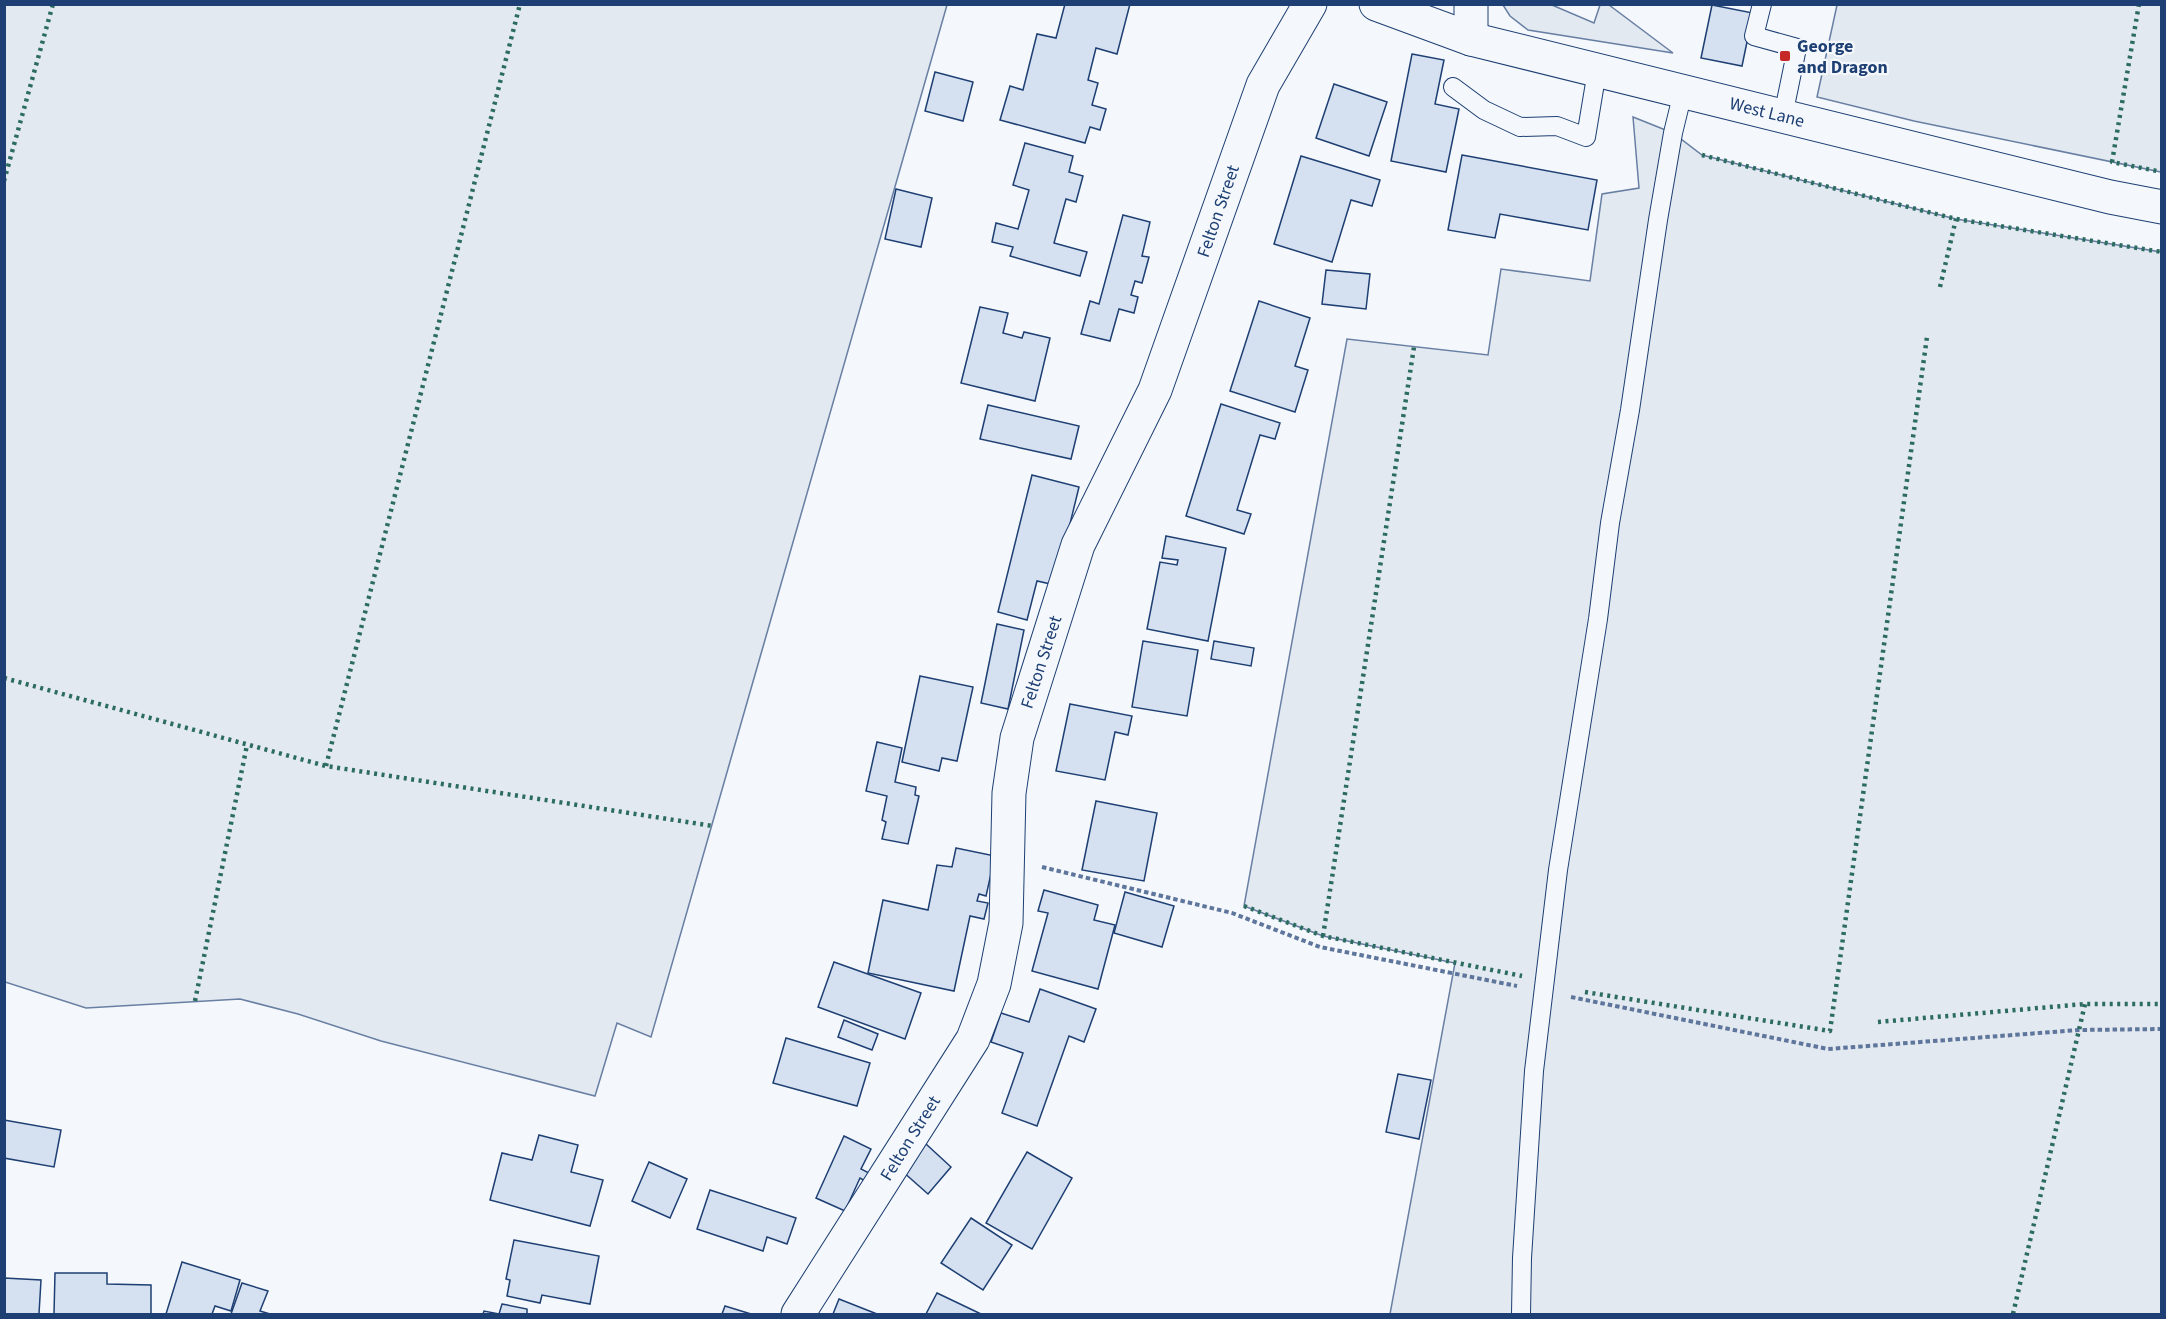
<svg xmlns="http://www.w3.org/2000/svg" width="2166" height="1319" font-family="'Source Sans 3',sans-serif">
  <style>
    .green { fill: #e3e9f0; stroke: #687fa3; stroke-width: 1.5 }
    .building { fill: #d5e0f0; stroke: #1d3f73; stroke-width: 1.5 }
    .lines { fill: none; stroke-linecap: round; stroke-linejoin: round }
    .lane-casing { stroke: #1d3f73; stroke-width: 20 }
    .street-casing { stroke: #1d3f73; stroke-width: 35 }
    .secondary-casing { stroke: #1d3f73; stroke-width: 35 }
    .path { stroke: #5e769c; stroke-width: 4; stroke-dasharray: 4.5 3; stroke-linecap: butt }
    .lane { stroke: #f4f7fb; stroke-width: 18 }
    .street { stroke: #f4f7fb; stroke-width: 33 }
    .secondary { stroke: #f4f7fb; stroke-width: 33 }
    .hedge { stroke: #2c6c60; stroke-width: 4.5; stroke-dasharray: 3 4.5; stroke-linecap: butt }
    .poi-dot { fill: #c62828; stroke: #f4f7fb; stroke-width: 2 }
    .labels { text-anchor: middle; stroke-width: 4.5; stroke-linejoin: round; paint-order: stroke }
    .poi-label { font-size: 18px; font-weight: bold; fill: #1d3f73; stroke: #f4f7fb; text-anchor: start }
    .street-label { font-size: 18px; fill: #1d3f73; stroke: #f4f7fb }
  </style>
  <rect width="100%" height="100%" fill="#f4f7fb"/>
  <g class="green">
    <path d="M4,5H947C848,349 752,694 651,1037L617,1023L595,1096L381,1041L298,1014L240,999L86,1008L5,982Z"/>
    <path d="M1503,5H1552L1594,23L1600,5H1609L1673,53L1528,30L1510,16Z"/>
    <path d="M1837,5H2161V172L1914,121L1817,97Z"/>
    <path d="M1633,117L1673,133L1702,155L1956,219L2161,252V1314H1390L1455,963L1323,936L1244,906L1347,339L1488,355L1501,269L1590,281L1602,194L1639,188Z"/>
  </g>
  <g class="building">
    <path d="M1065,4H1130L1117,54L1096,48L1088,80L1098,83L1092,105L1106,109L1100,130L1090,127L1085,143L1000,120L1010,86L1023,90L1037,34L1056,38Z"/>
    <path d="M1712,5L1753,13L1742,66L1701,58Z"/>
    <path d="M1412,54L1444,60L1435,104L1459,109L1446,172L1391,161Z"/>
    <path d="M935,72L973,82L963,121L925,111Z"/>
    <path d="M1334,84L1387,102L1369,156L1316,138Z"/>
    <path d="M1025,143L1073,156L1069,172L1083,176L1076,202L1066,199L1054,243L1087,252L1080,276L1010,256L1013,247L992,242L996,223L1018,229L1029,190L1013,185Z"/>
    <path d="M1462,155L1597,180L1588,230L1500,214L1495,238L1448,230Z"/>
    <path d="M1301,156L1380,180L1372,206L1351,200L1332,262L1274,244Z"/>
    <path d="M896,189L932,198L921,247L885,239Z"/>
    <path d="M1123,215L1150,222L1142,256L1149,257L1142,283L1135,281L1131,295L1138,297L1134,313L1119,309L1110,341L1081,334L1090,301L1099,304Z"/>
    <path d="M1326,270L1370,274L1366,309L1322,304Z"/>
    <path d="M1259,301L1310,318L1295,366L1308,370L1295,412L1230,391Z"/>
    <path d="M980,307L1008,313L1003,333L1022,338L1024,332L1050,338L1035,401L961,383Z"/>
    <path d="M1221,404L1280,423L1275,439L1260,435L1237,510L1251,514L1244,534L1186,516Z"/>
    <path d="M988,405L1079,426L1071,459L980,439Z"/>
    <path d="M1032,475L1079,487L1055,585L1037,581L1027,620L998,612Z"/>
    <path d="M1166,536L1226,548L1208,641L1147,629L1160,562L1177,565L1178,560L1162,558Z"/>
    <path d="M997,624L1024,630L1008,709L981,703Z"/>
    <path d="M1143,641L1198,650L1187,716L1132,707Z"/>
    <path d="M1214,641L1254,648L1251,666L1211,659Z"/>
    <path d="M920,676L973,687L957,761L942,758L939,771L902,762Z"/>
    <path d="M1070,704L1132,716L1128,735L1115,732L1105,780L1056,771Z"/>
    <path d="M877,742L902,748L895,782L916,787L915,795L919,796L908,844L882,839L886,822L882,820L887,796L866,791Z"/>
    <path d="M1096,801L1157,813L1144,881L1082,870Z"/>
    <path d="M956,848L995,856L986,896L979,894L977,901L988,903L984,919L970,916L954,991L868,973L883,900L928,910L937,865L952,867Z"/>
    <path d="M1044,890L1098,905L1094,920L1115,925L1098,989L1032,971L1048,913L1038,911Z"/>
    <path d="M1125,892L1174,906L1162,947L1114,933Z"/>
    <path d="M834,962L921,993L905,1039L818,1007Z"/>
    <path d="M1040,989L1096,1009L1084,1042L1069,1036L1037,1126L1002,1113L1023,1053L991,1042L1001,1013L1029,1022Z"/>
    <path d="M844,1020L878,1034L872,1050L838,1037Z"/>
    <path d="M786,1038L870,1063L857,1106L773,1083Z"/>
    <path d="M1398,1074L1431,1080L1419,1139L1386,1132Z"/>
    <path d="M4,1120L61,1130L54,1167L4,1158Z"/>
    <path d="M539,1135L578,1145L571,1172L603,1180L590,1226L490,1200L502,1153L532,1160Z"/>
    <path d="M844,1136L871,1149L861,1169L869,1173L865,1181L860,1178L845,1211L816,1198Z"/>
    <path d="M926,1144L951,1167L928,1194L902,1171Z"/>
    <path d="M1027,1152L1072,1178L1032,1249L986,1223Z"/>
    <path d="M649,1162L687,1179L670,1218L632,1201Z"/>
    <path d="M710,1190L796,1218L787,1244L767,1237L763,1251L697,1229Z"/>
    <path d="M971,1218L1012,1245L983,1290L941,1263Z"/>
    <path d="M514,1240L599,1256L590,1304L542,1295L540,1303L507,1296L510,1280L506,1279Z"/>
    <path d="M182,1262L240,1280L231,1311L215,1306L212,1314H166Z"/>
    <path d="M55,1273H107V1284L151,1285V1314H54Z"/>
    <path d="M4,1278L41,1280L39,1314H4Z"/>
    <path d="M242,1283L268,1291L260,1311L270,1314H231Z"/>
    <path d="M937,1293L981,1314H926Z"/>
    <path d="M839,1299L877,1314H833Z"/>
    <path d="M502,1304L527,1309V1314H483L484,1311L499,1314Z"/>
    <path d="M725,1306L751,1314H722Z"/>
  </g>
  <g class="lines">
    <defs>
      <g id="lane">
        <path d="M1762,4L1754,36L1797,48L1783,116"/>
        <path d="M1453,87L1484,110L1520,127L1557,126L1586,137L1597,71"/>
        <path d="M1521,1314L1522,1258L1534,1071L1558,870L1598,619L1610,523L1630,410L1658,220L1673,133L1683,92"/>
      </g>
      <g id="street">
        <path d="M1471,39V4"/>
        <path d="M798,1314L973,1039L994,984L1006,923L1009,793L1017,738L1078,545L1155,390L1263,85L1310,4"/>
      </g>
      <path id="secondary" d="M1376,4L1471,39L2110,197L2162,207"/>
    </defs>
    <use href="#lane" class="lane-casing"/>
    <use href="#street" class="street-casing"/>
    <use href="#secondary" class="secondary-casing"/>
    <g class="path">
      <path d="M1042,867L1232,913L1320,947L1517,986"/>
      <path d="M1571,997L1828,1049L2079,1030L2162,1029"/>
    </g>
    <use href="#lane" class="lane"/>
    <use href="#street" class="street"/>
    <use href="#secondary" class="secondary"/>
    <g class="hedge">
      <path d="M2139,4L2112,162L2162,172"/>
      <path d="M1702,155L1956,219L2162,252"/>
      <path d="M4,181L53,4"/>
      <path d="M1940,287L1956,219"/>
      <path d="M4,678L326,766L713,826"/>
      <path d="M326,766L520,4"/>
      <path d="M1244,906L1323,936L1522,976"/>
      <path d="M1323,936L1414,347"/>
      <path d="M1585,992L1830,1031L1927,337"/>
      <path d="M195,1001L247,745"/>
      <path d="M1878,1022L2085,1004H2162"/>
      <path d="M2013,1314L2085,1004"/>
    </g>
  </g>
  <rect class="poi-dot" x="1779" y="50" width="12" height="12" rx="3"/>
  <g class="labels">
    <g class="poi-label">
      <text x="1797" y="52">George<tspan x="1797" dy="21">and Dragon</tspan></text>
    </g>
    <g class="street-label">
      <text transform="translate(1767 112) rotate(14)" y="6">West Lane</text>
      <text transform="translate(1218 211) rotate(-71)" y="6">Felton Street</text>
      <text transform="translate(1041 662) rotate(-72)" y="6">Felton Street</text>
      <text transform="translate(910 1138) rotate(-58)" y="6">Felton Street</text>
    </g>
  </g>
  <rect width="2166" height="1319" fill="none" stroke="#1d3f73" stroke-width="12"/>
</svg>
